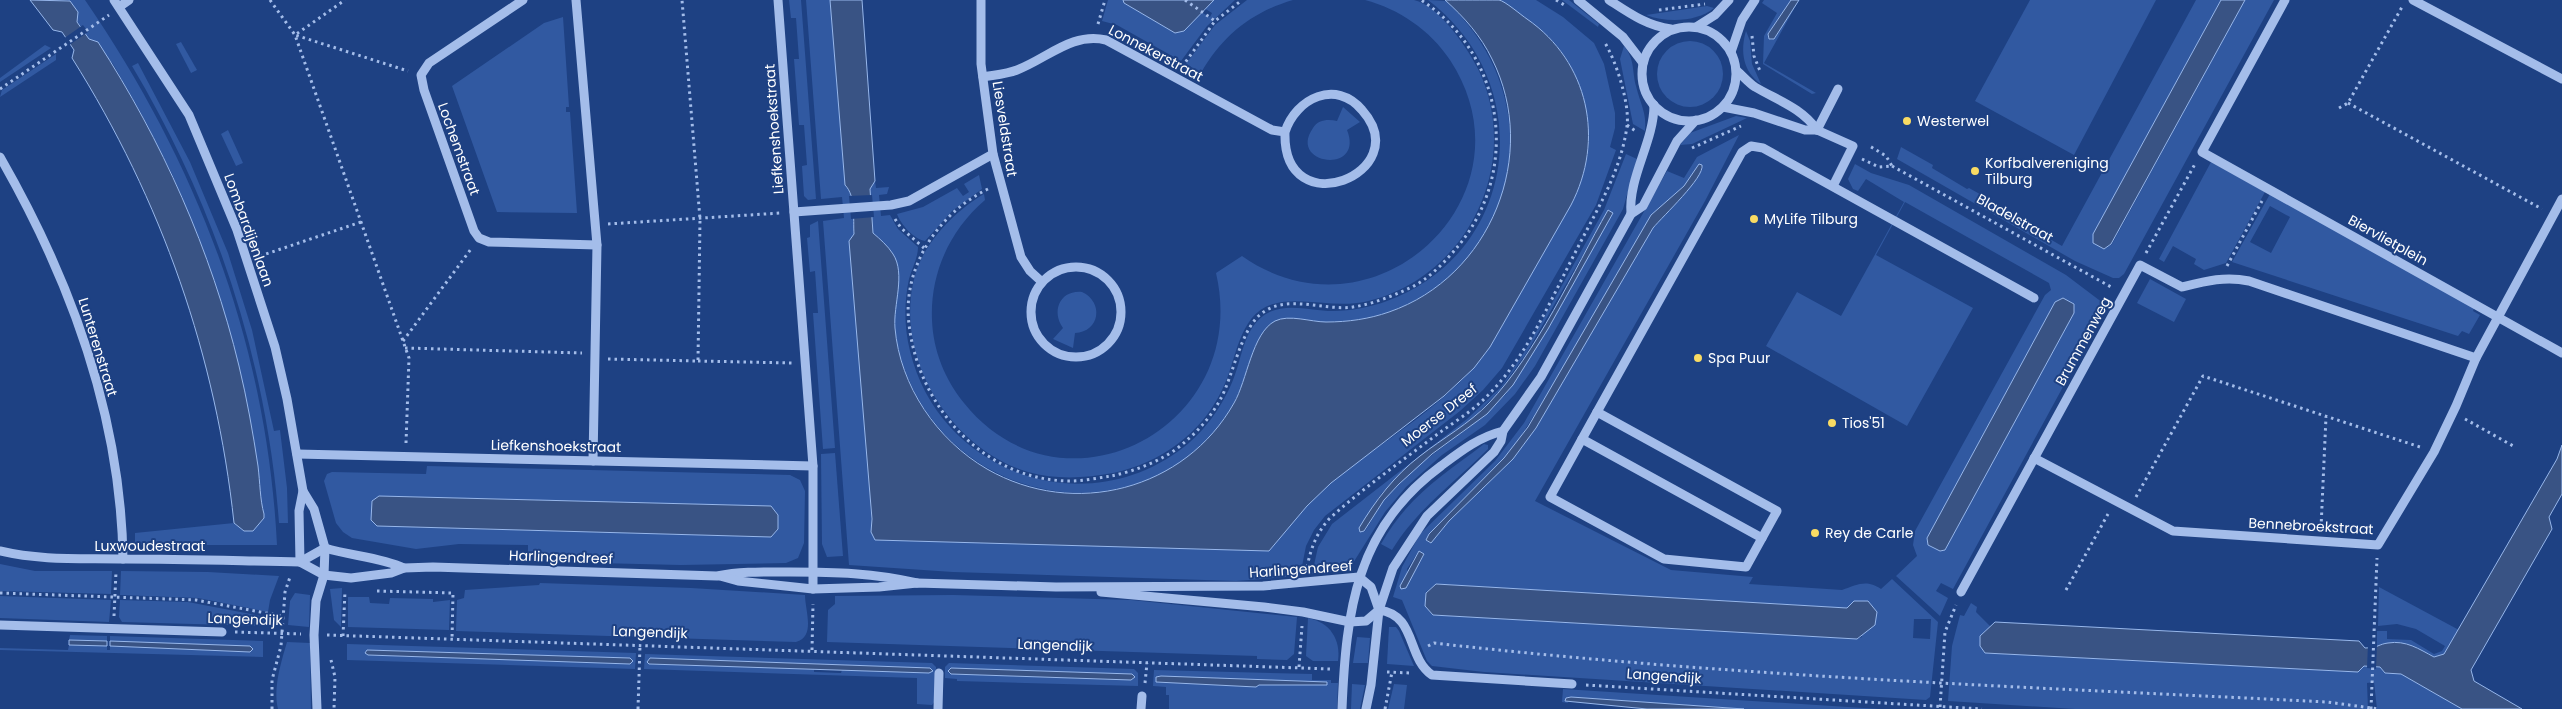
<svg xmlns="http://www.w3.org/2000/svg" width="2562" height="709" font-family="Poppins,sans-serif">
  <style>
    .green { fill: #3159a1; fill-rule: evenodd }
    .water { fill: #395384; stroke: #97b7eb }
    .pier { fill: #1e4183 }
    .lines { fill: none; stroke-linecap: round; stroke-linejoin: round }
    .path { stroke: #a4bdea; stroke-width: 3; stroke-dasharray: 2.5 4; stroke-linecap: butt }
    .minor { stroke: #a4bdea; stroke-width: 9 }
    .poi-dot { fill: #f9db63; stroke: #1e4183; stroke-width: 2 }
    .labels { text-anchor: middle; stroke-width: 4; stroke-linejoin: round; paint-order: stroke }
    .street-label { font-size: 14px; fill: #fff; stroke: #1e4183 }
    .poi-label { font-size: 14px; fill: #fff; stroke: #1e4183; text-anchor: start }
  </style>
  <rect width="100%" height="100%" fill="#1e4183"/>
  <g class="green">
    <path d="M68,0H85C197,163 267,344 277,545H138L135,543V533L234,523L244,531L263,514L253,433L210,268L198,236L172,174L142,115L113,64L89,39L77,21L78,12Z"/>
    <path d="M789,0H801L816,199L808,200L804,196L802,166L807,165L804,125H799L794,59H799L796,18H791Z"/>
    <path d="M806,0H830L853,218L872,530L1269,551C1289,527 1307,502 1331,483C1384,439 1450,404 1490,347C1508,315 1526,283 1544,251C1574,198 1603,158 1582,95C1577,76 1569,60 1556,45C1541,27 1519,16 1500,0H1536L1563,17L1594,43L1604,64L1615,113V128L1610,147L1616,150L1596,205L1502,368L1483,390L1460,411L1325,516L1314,530L1306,546L1300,576L1236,581L953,572L849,565L823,221L844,218L842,197L821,199Z"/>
    <path d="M1108,0H1123L1124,3L1175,33L1184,31L1201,12L1210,17L1212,13L1204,8L1214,0H1235L1207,26L1181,61L1117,25L1102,21Z"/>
    <path d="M1247,0H1293C1252,12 1222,36 1201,73L1186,64L1215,25Z"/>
    <path d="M1365,0C1380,0 1399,0 1414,0C1439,5 1469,50 1479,71C1523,165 1466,280 1364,302C1334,308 1299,296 1273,304C1237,315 1237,362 1222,390C1201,434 1160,463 1113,473C1085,478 1057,480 1028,472C949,448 891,353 916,272C926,241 956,210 984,194L985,200C950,230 930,273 932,320C933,350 945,380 964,403C1063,526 1252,427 1216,273L1242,256C1374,349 1539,196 1450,60C1430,30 1399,9 1365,0Z"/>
    <path d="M1428,0L1446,1C1545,92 1529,247 1404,306C1379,317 1351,322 1323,322C1315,322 1305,318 1297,319C1288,320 1269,333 1260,337C1253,349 1251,363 1246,376C1236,403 1220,428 1199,448C1182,464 1162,475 1141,482C1049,515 947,469 909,380C900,360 894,336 895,314C895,297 902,275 895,258C891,248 881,240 873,233L870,189L875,181L876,188L889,187L887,194L879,195L881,216L890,215L898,229L918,247C918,258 912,268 909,279C904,302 904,327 910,351C939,472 1084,525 1184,447C1205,431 1223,405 1233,380C1242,359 1243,331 1263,316C1283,301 1310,311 1333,311C1351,311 1371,307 1387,301C1520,252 1538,83 1428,0Z"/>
    <path d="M1562,0H1569L1599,24L1598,27Z"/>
    <path d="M1764,0H1791L1768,34V38L1771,40L1774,39L1799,0L1764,63L1816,93L1812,94L1763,64L1764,36L1777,13L1762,3Z"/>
    <path d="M2030,0H2156L2074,155L1975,101Z"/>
    <path d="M2196,0H2221L2093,234V243L2104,249L2112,244L2245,0H2274L2124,274L2119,278H2113L2075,261L1897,159L1901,147L1933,165L1932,168L1967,189L1969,188L2012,212L2010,216L2062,246Z"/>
    <path d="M1707,6L1714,8C1697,22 1667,23 1646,15Z"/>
    <path d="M563,17L569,107H566V112H570L577,213L497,212L452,86L544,23Z"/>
    <path d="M1746,31L1750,41L1752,64L1761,84C1743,72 1740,51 1746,31Z"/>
    <circle cx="1690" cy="74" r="33"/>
    <path d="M181,42L197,70L191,73L176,44Z"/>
    <path d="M45,45L51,48L0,82V78Z"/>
    <path d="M1624,46C1635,59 1632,71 1636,86C1640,103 1647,113 1645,131L1633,124L1620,59Z"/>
    <path d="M56,54V60L0,97L2,90Z"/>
    <path d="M138,63L190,162L228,253L252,330L274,431L280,430L287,488L288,523H279C267,361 215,205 132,66Z"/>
    <path d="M1343,107L1360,122L1347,130C1365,175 1287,165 1313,128C1318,119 1329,119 1337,121Z"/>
    <path d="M1736,116L1747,118L1692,144L1680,145L1690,133Z"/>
    <path d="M228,130L243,163L236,166L221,134Z"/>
    <path d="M1739,135L1705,201L1535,501L1671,570L1753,577L1749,584L1842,590C1857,585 1866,579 1881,589L1892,579L1938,622L1930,697L1926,700L1484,672L1432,666L1427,661L1402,600L1393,597L1402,567L1420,534L1495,461L1524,423L1667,171L1684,178L1697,157ZM1703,168C1691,191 1670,208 1653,228L1536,428L1513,459L1449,521L1430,543L1426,540L1429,534L1504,458L1517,442L1572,356L1617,273L1684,186ZM1419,551L1424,555L1409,579L1407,569ZM1436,584L1847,608L1854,601L1862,637L1857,639L1433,615L1425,606L1426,592ZM1914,619H1931L1930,639L1913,638Z"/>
    <path d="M1626,154L1637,159L1623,209L1535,366L1515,394L1485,425L1442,455L1406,487L1385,512L1353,563L1340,571L1312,574L1318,547L1332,524L1467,419L1501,387L1527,348L1604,210ZM1608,211L1612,213L1548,329L1506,394L1471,426L1416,467L1384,500L1365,531L1360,532L1359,528L1381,494L1407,467L1473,418L1499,391L1526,354Z"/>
    <path d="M2211,162L2265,192L2226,263L2204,270L2194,264L2196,259L2173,246L2164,262L2159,259Z"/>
    <path d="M1855,164L1871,173L1909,185L2066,275L2107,306L1953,589L1941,583L1936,591L1948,598L1940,616L1896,576L1917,556L1913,545L1915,531L2045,295L2051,290L2049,283L1905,202L1876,255L1973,308L1907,426L1766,346L1797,292L1841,316L1904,202L1866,179L1858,191L1853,189L1848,179ZM2063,298L2074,304V313L1945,550L1940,551L1928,545L1927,538L2055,302Z"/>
    <path d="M979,175L982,189L952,211L925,241C914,239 901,225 897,214L923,207L957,188L963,196L969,192L964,184Z"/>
    <path d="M2270,194L2475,306L2473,311L2480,315L2469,334L2462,331L2458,336L2232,262ZM2270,206L2290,217L2271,253L2250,242Z"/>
    <path d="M818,221L835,448L823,449L813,313H818L815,271L810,272L807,238L810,237V225Z"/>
    <path d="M2150,279L2186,299L2174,322L2137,303Z"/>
    <path d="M1082,292C1104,302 1100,332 1075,333L1073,348L1053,339L1063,328C1051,311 1060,290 1082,292Z"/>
    <path d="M1484,444L1488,445V449C1454,483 1417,509 1392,550L1381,544C1409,495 1441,477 1484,444Z"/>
    <path d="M835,453L843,556L827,557L822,544L821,454Z"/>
    <path d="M427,466L790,475L800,480L805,491L804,543L798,558L786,563L681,565L597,563V561L528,553V545L459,544L416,549L352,538L343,532L336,523L324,481L327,474L332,472L426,474ZM380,496L771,506L778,515L777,527L771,537L377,526L372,520V501Z"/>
    <path d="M0,564L35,571H112L111,594L0,591Z"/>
    <path d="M121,571L208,572L279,576L270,600L268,612L198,598L120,595Z"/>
    <path d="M540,583L691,588L805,595C805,610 816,637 796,642L456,631L457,600L464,598L465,590L539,585Z"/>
    <path d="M2379,587L2459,630L2445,654L2434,657L2387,643L2377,648V631H2387V639L2411,640L2434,654L2442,651L2445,646L2416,629L2397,624L2378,626Z"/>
    <path d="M342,588L341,627L334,620L330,589Z"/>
    <path d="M295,593L310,595L309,627L288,625L290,601Z"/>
    <path d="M953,595L1131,600L1297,617L1294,654L1287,660L1257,659V656L827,642L828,610L835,604V596Z"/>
    <path d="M0,596L111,600L109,622L0,618Z"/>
    <path d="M348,597H369L370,603L389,604L390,598L433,599V602L450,600L449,630L348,627Z"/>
    <path d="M120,600L188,602L266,617L264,626L122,622L119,617Z"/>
    <path d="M1971,603L1977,607L1976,612L1991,627L1980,636V646L1985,653L2358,672L2364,666L2380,667L2385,673L2401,674L2462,709H2377L2374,682L2367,683L2368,709H2075L1948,701L1952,646L1960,615L1964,616Z"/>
    <path d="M1308,618C1330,622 1341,640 1338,661H1313L1306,656Z"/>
    <path d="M1389,627H1396L1399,631L1414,666L1387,664Z"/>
    <path d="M70,635L107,636V641L69,640Z"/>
    <path d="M110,636L263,641V657L0,650V648L68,650L69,645L107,646V650H110V646L250,652L252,648L110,641Z"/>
    <path d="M1357,637L1370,638L1368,663H1353Z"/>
    <path d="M287,642L310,643L311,709H278C273,687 281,663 287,642Z"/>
    <path d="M347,644L636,653L635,669L347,660ZM369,650L630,658L633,661L630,664L368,655Z"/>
    <path d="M645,654L932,663L936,667L935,701L932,705L917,704V678L644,669ZM650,658L931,668L929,673L842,670L841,673L814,672V669L649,664Z"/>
    <path d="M949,663L1134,669L1138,673V686L957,681V679L945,678V667ZM951,668L1132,674L1135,677L1131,680L951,674L948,672Z"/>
    <path d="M1154,670L1312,674V680H1331V683H1338L1337,709H1169V695H1166V687L1153,686ZM1161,676L1327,682V685H1259L1255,687L1156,682V678Z"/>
    <path d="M1352,684L1365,685L1360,709H1351Z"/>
    <path d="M1394,684L1407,685L1404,709H1388Z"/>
    <path d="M1563,689L1879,709H1744L1571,697L1566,698L1568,703L1562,702Z"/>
  </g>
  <g class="water">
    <path d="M30,0L70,1L78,12L77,22L89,39L98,42C162,141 211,250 239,366C247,399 253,433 258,466C260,482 260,500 264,514V518L253,531H244L234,523C216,356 162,201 72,58L74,50L62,32L53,30Z"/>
    <path d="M830,0H862L875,181L870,189L873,233C880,239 888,246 893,254C906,274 893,305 895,328C900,386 937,440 987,469C1074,519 1185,490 1234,403C1247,381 1252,333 1275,321C1289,314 1311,322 1326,322C1348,322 1369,319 1389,312C1491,277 1540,154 1492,59C1481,36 1464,17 1445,0C1462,0 1483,0 1499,0C1505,1 1521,15 1527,19C1589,62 1605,140 1571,205L1490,347L1474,368L1444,396L1331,483L1307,506L1269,551L875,540L871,532L872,519L849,241L854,234C853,219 856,196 845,185Z"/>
    <path d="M1123,0H1214L1184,31L1175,33L1124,3Z"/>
    <path d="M1791,0H1799L1774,39H1769L1768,34Z"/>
    <path d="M2221,0H2245L2111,244L2104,249L2093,243V234Z"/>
    <path d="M1699,164L1702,165C1705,177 1663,216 1653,228L1536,428L1513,459L1449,521L1431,543L1426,540L1429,534L1504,458L1528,427L1651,215L1684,186Z"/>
    <path d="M1608,210L1613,213L1548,329L1513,385L1487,414L1432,454L1399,484L1384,500L1364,531L1360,532L1359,528C1375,501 1395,475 1420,456C1443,438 1469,424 1489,403C1536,354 1574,270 1608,210Z"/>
    <path d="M2063,298L2074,304V313L1945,550L1940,551L1928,545L1927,538L2055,302Z"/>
    <path d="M2562,445V494L2549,517L2552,529L2471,670L2474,681L2522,709H2462L2401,674L2385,673L2380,667L2364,666L2358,672L1985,653L1980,646V636L1995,622L2359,641L2365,648C2378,648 2379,644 2388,643C2406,640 2419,649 2434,657L2444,654L2557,459Z"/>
    <path d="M379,496L771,506L778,515V529L771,537L377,526L371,520L372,501Z"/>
    <path d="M1419,551L1424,554L1406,588L1401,589L1400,586Z"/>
    <path d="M1436,584L1847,608L1854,601H1868L1877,612L1875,625L1857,639L1433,615L1425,606L1426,593Z"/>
    <path d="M69,640L107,641V646L69,645Z"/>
    <path d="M110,641L250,646L253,649L250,652L110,646Z"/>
    <path d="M367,650L630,658L633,661L630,664L368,655L365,653Z"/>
    <path d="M650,658L930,668L933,671L929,673L649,664L647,662Z"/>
    <path d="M951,668L1132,674L1135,677L1131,680L951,674L948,671Z"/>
    <path d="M1161,676L1327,682V685H1259L1256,687L1156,682V677Z"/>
    <path d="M1571,697L1744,709H1647L1565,701L1566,698Z"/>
  </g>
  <g class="pier">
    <path d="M83,25L88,32L68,46L63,39Z"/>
    <path d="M872,195L874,217L851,219L849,196Z"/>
    <path d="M2368,645H2377L2376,669L2367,668Z"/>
  </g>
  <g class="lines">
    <g class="path">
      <path d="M270,0L295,35L345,0"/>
      <path d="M1185,0L1215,21"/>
      <path d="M1556,0L1566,6"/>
      <path d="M1659,10L1705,4"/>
      <path d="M1098,24L1105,0"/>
      <path d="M1752,36L1754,56L1760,71"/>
      <path d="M1182,67L1215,21L1242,0"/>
      <path d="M0,89L109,15"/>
      <path d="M2348,103L2542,209"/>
      <path d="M2339,108L2348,103L2402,7"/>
      <path d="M1627,125L1637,132"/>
      <path d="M1692,148L1741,126"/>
      <path d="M1862,159L1879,167L1892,166L1886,156L1868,145"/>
      <path d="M1892,166L2113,288"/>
      <path d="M988,189C938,213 902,268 909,324C918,406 983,480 1069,481C1083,481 1098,478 1111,476C1136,471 1167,459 1186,441C1199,430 1212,415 1220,400C1234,375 1241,325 1265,311C1290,295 1325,311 1353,307C1373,304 1392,296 1410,288C1429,279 1446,261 1459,245C1521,169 1504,54 1421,0"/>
      <path d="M895,219L901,228L924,248"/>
      <path d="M608,224L781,213"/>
      <path d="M2146,253L2195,164"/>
      <path d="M260,256L361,222"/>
      <path d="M2227,266L2262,201"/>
      <path d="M403,341L471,249"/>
      <path d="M405,348L582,353"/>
      <path d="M608,359L698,361L700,219L682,0"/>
      <path d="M698,361L792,363"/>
      <path d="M2465,419L2515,447"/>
      <path d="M406,443L409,358L295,35L408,71"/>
      <path d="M2136,497L2203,376L2420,447"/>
      <path d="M2321,528L2326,417"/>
      <path d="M1307,567C1311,548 1316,534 1329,519C1363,488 1402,461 1439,433C1453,423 1469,413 1482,401C1526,360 1549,303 1576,251C1596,211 1621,172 1627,126C1630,104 1616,61 1605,43"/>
      <path d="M2066,590L2108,514"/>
      <path d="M377,591L453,593L452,639"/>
      <path d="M0,593L196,600L282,616"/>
      <path d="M114,616L116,572"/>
      <path d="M235,632L301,634"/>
      <path d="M327,635L1331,669"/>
      <path d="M343,636L345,591"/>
      <path d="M1428,646L1434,643C1731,677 2030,687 2327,702L2379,709"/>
      <path d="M812,650L813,604"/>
      <path d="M331,660L335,677L334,709"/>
      <path d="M1299,667L1302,626"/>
      <path d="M1387,672L1411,673"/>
      <path d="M1145,683L1147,663"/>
      <path d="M1586,685L1982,709"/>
      <path d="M1940,707L1945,632L1956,605"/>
      <path d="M272,709V680L281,646L285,592L290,577"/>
      <path d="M638,709L640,645"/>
      <path d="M1385,709L1392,672"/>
      <path d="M2371,709L2377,558"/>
    </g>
    <g class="minor">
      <path d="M114,0L189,115L237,230L275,347L287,399L303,491L299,511L300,562"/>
      <path d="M523,0L429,63L421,75L424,90L474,231L479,238L489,242L597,245"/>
      <path d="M576,0L597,245L593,461"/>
      <path d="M778,0L813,466V589"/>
      <path d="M981,0V64L993,154L1021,257L1030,271L1042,282"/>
      <path d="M1578,0L1623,37L1643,63"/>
      <path d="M1609,0C1629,13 1647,26 1671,29"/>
      <path d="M2285,0L2202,152L2562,353"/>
      <path d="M2413,0L2562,79"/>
      <path d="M119,7L129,0"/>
      <circle cx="1689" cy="74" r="47"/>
      <path d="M1696,27L1715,15L1729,0"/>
      <path d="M1731,52L1742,20L1755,0"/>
      <path d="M1737,71C1743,76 1749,83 1755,87C1777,100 1802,108 1817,130"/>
      <path d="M983,77C994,75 1007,74 1017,70C1048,58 1072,32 1106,40L1272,130L1285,132C1296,98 1336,79 1362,110C1418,173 1282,227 1285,132"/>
      <path d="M1723,107L1754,113L1805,130H1817L1853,146L1833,186"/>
      <path d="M1817,130L1838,89"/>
      <path d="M0,157C70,279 121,416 123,559"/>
      <path d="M794,212L891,205L909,201L993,154"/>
      <path d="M1631,214C1628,177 1654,142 1654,105"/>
      <circle cx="1076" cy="312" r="45"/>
      <path d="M1597,412L1582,439L1762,538"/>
      <path d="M1582,439L1550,497L1664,559L1746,567L1777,511L1597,412L1742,152L1751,146L1763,148L2034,298"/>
      <path d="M297,454L813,466"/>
      <path d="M2034,458L2173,531L2378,545L2434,452L2456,406L2476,358L2562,199"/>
      <path d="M303,491L314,509L325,548L324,575L316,601L314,635L317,709"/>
      <path d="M0,551C42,561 82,558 125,559C183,559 242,561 300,562L324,575L351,578L391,573L404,568L433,567L717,576C742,571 765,572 790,572C835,572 874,573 917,583"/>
      <path d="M300,562L325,548C351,556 380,557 404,568"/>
      <path d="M720,576L738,581L813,589L879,587L917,583L1056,587L1263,586L1359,577L1371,587L1379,610"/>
      <path d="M1101,592L1264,607L1303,612L1350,622L1366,621L1379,610"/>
      <path d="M1961,592L2140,265L2182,287C2206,281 2225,276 2249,281L2476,358"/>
      <path d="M1379,610C1417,615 1406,657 1432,675L1572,684"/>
      <path d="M0,625L222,632"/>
      <path d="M938,709L939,673"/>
      <path d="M1141,709L1142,696"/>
      <path d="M1342,709C1346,611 1356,528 1441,466C1461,451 1479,437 1503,431L1541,377L1631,214L1643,206L1677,141L1696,120"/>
      <path d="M1366,709L1371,685L1379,610L1393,568L1427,516L1494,452L1501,441L1503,431"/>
    </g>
  </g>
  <g class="poi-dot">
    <circle cx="1907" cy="121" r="5"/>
    <circle cx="1975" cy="171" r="5"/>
    <circle cx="1754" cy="219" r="5"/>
    <circle cx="1698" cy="358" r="5"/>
    <circle cx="1832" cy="423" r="5"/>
    <circle cx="1815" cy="533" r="5"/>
  </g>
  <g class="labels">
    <g class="street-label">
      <text transform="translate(1156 53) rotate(28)" y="5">Lonnekerstraat</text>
      <text transform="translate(774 129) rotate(-94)" y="5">Liefkenshoekstraat</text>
      <text transform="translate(1005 129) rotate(81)" y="5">Liesveldstraat</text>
      <text transform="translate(459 149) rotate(70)" y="5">Lochemstraat</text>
      <text transform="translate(2015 218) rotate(29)" y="5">Bladelstraat</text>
      <text transform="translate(249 230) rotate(70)" y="5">Lombardijenlaan</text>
      <text transform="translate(2388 240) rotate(29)" y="5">Biervlietplein</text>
      <text transform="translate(2083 341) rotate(-61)" y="5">Brummenweg</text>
      <text transform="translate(98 347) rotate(73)" y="5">Lunterenstraat</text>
      <text transform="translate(1439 415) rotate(-38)" y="5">Moerse Dreef</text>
      <text transform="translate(556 446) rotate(1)" y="5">Liefkenshoekstraat</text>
      <text transform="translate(2311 526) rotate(3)" y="5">Bennebroekstraat</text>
      <text x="150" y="551">Luxwoudestraat</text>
      <text transform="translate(561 557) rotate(2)" y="5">Harlingendreef</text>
      <text transform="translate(1301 569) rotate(-4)" y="5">Harlingendreef</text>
      <text transform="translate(245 619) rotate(2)" y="5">Langendijk</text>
      <text transform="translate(650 632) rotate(2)" y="5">Langendijk</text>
      <text transform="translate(1055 645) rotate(2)" y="5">Langendijk</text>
      <text transform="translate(1664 676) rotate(4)" y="5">Langendijk</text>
    </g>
    <g class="poi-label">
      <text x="1917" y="126">Westerwel</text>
      <text x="1985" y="168">Korfbalvereniging<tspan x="1985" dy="16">Tilburg</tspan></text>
      <text x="1764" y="224">MyLife Tilburg</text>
      <text x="1708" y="363">Spa Puur</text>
      <text x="1842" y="428">Tios'51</text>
      <text x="1825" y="538">Rey de Carle</text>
    </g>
  </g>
</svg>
